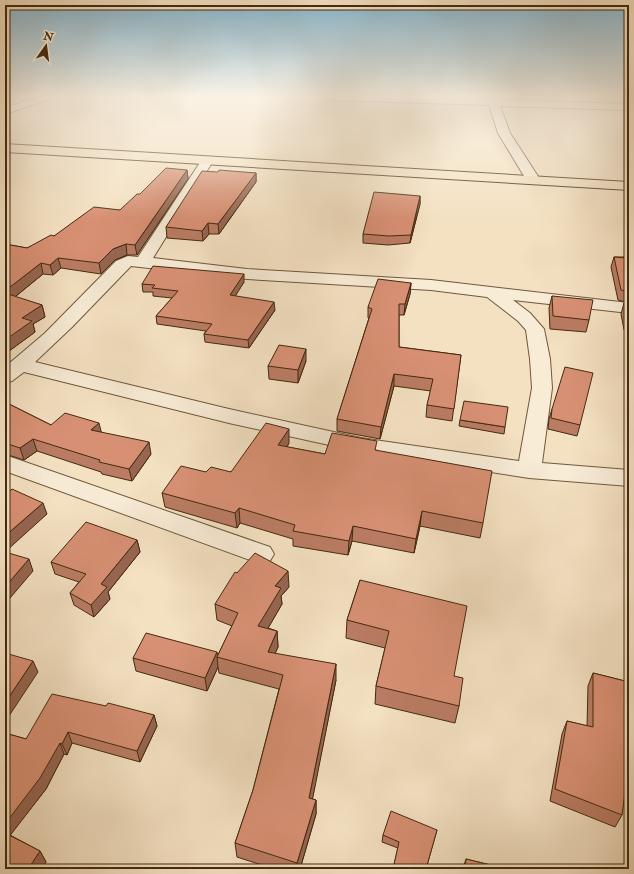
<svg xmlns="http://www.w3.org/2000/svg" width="634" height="874" font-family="'IM FELL Double Pica',serif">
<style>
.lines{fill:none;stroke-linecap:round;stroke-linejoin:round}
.minor-casing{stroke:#70583b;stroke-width:2}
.major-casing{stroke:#442a0e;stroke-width:2}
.minor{fill:#f8ecd7;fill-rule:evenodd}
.major{fill:#f4e1c2;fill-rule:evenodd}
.wall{fill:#ba7c64;stroke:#442a0e}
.shaded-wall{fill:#976551;stroke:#442a0e}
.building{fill:#d89074;stroke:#442a0e}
</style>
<rect width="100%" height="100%" fill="#f4e1c2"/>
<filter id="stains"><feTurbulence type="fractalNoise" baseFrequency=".005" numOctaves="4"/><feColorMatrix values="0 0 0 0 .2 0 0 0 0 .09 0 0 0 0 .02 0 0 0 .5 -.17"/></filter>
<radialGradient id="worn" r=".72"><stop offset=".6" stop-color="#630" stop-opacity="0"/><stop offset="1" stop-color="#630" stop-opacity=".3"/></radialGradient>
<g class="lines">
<defs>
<g id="minor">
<path d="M37,97H52L51,99L5,114V108Z"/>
<path d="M324,97H421L629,104V110L500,106L510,133L541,181L539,184H529L527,181L498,133L489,105L329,100Z"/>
<path d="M207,157L211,158L213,161L153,258L247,269L431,280L629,303V313L513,300L530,313L544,329L550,359L552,388L542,463L629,470V486L529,478L361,452L229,423L24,372L12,381L5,383V367L45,333L116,261L128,256L138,257L201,161L203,158ZM131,266L247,279L431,290L487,297L518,321L526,330L530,359L532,388L519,461L361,438L229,409L35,362L72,327Z"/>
<path d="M5,455L270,547L274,554L270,561L261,564L5,471Z"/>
</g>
<path id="major" d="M5,144L629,182V190L5,152Z"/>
</defs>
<!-- minor casing -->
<use href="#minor" class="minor-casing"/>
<!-- major casing -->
<use href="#major" class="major-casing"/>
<!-- minor -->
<use href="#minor" class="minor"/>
<!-- major -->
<use href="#major" class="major"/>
</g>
<!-- wall -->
<g class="wall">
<path d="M187,170L188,179L137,255H127L115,260L101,274L61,268L53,275L43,274L15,297L42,305L45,317L33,324L35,332L5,354V244L27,248L54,236L120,210L140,194Z"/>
<path d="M218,172L256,173V182L219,234H209L203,241L167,238L166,227Z"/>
<path d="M420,196V204L410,243L388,245L363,243V234Z"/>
<path d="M625,253L629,254V303L618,300L611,267L614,257H624Z"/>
<path d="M244,282L235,296L275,310L249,348L205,342L204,334L206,331L157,324L156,316L172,298L153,296V292H143L142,284Z"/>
<path d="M411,283L410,294L404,315H399V347L461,355L452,421L426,417L427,405L431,391L394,386L380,439L337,431V419L369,318H368V307Z"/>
<path d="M552,296L589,320L586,332L550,329L549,308Z"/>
<path d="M624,303L629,304V331L624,330L621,314Z"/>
<path d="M306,361L298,383L269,379L268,366Z"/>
<path d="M5,402L51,425L101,432L151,454L132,481L102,474L101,472L37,451L24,460L5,454Z"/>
<path d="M552,409L580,425L577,436L548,429L549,419Z"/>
<path d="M460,420L505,427L504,434L459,426Z"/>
<path d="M289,443L287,447L325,454L376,450L483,523L480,538L420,526L414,553L352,541L348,555L293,546V539L240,523L237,528L165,507L162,493L206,472H231Z"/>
<path d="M137,540L140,552L108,592L110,599L94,617L74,605L70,593L79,582L55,574L51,562Z"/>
<path d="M360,580L454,676L459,706L455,723L375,704L376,686L385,648L346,638L347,620Z"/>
<path d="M289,587L281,596L282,604L268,628L277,631L278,647L275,653L336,680L312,799L316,800V814L300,869H274L237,857L235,843L253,790L279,689L219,673L218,667L207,691L136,671L133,658L218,655L232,626L217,620L215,604Z"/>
<path d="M593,673L629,682V807L623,806L622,815L615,827L550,801L562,734L567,721L587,726L588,686Z"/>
<path d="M106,706L154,715L157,726L140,762L72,743L67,755L64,754L46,789L10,835L40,851L46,862L42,869H5V733L26,739Z"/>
<path d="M437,830L426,869H393L398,848L382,842L383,835Z"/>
<path d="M466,859L507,869H464V865Z"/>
</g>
<!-- shaded-wall -->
<g class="shaded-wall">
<path d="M5,156L7,164L5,165Z"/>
<path d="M187,170L188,179L137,255L135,245Z"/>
<path d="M256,173V182L219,234L218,224Z"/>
<path d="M420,196V204L410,243L411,235Z"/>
<path d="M208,223L209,234L203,241L202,231Z"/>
<path d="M126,244L127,255L115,260L101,274L99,263L113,249Z"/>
<path d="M58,258L61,268L53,275L50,265Z"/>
<path d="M41,263L43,274L6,304L5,300V291Z"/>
<path d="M244,274V282L231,303L230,295Z"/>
<path d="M411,283L410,294L404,315L405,304Z"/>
<path d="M274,302L275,310L249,348L248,340Z"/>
<path d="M42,305L45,317L33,324L35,332L5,354V340L22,318Z"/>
<path d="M306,349V361L298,383V370Z"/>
<path d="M394,374V386L380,439L381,427Z"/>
<path d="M99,423L102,435L91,430Z"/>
<path d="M289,429V443L278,460V445Z"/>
<path d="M33,439L37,451L24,460L20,448Z"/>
<path d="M149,442L151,454L132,481L129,469Z"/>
<path d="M43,503L47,514L5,552V536Z"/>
<path d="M239,508L240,523L237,528L235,513Z"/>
<path d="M422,511L420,526L414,553L416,539Z"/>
<path d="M353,526L352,541L348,555L349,541Z"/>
<path d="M137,540L140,552L108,592L110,599L94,617L91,605L101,584Z"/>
<path d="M29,559L33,571L5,604V587Z"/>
<path d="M288,571L289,587L281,596L282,604L260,642L258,626L275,586Z"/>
<path d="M277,631L278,647L269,668L268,652Z"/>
<path d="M217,652L218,657H217L218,667L207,691L205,678Z"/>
<path d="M33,661L38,672L5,722V703Z"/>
<path d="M336,664V680L310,812L309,798Z"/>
<path d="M154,715L157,726L140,762L137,751Z"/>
<path d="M68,732L72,743L67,755L62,744Z"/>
<path d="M60,743L64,754L46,789L5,842V824Z"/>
<path d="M316,800V814L300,869H298L297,863Z"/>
<path d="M40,851L46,862L42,869H28Z"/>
</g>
<!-- building -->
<g class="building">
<path d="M166,168L187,170L135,245L126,244L113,249L99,263L58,258L50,265L41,263L5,291V244L27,248L51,235L54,236L94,207L120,210L137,194H140Z"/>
<path d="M219,170L256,173L218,224L208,223L202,231L166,227L202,171L218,172Z"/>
<path d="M374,192L420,196L411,235L389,236L363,234Z"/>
<path d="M625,253L629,254V292L621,290L614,257L626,258Z"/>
<path d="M153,266L244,274L230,295L274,302L248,340L204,334L212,324L156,316L178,291L152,288L155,285L142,284Z"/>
<path d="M378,279L411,283L405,304H399V347L461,355L454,409L427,405L433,379L394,374L381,427L337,419L372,309L368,307Z"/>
<path d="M5,293L42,305L22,318L32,321L5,340Z"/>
<path d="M552,296L593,300L589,320L553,316Z"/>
<path d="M624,303L629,304V320H627Z"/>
<path d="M279,345L306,349L298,370L268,366Z"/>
<path d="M565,367L593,373L580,425L551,418L552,409Z"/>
<path d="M464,401L508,407L505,427L460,420Z"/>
<path d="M5,402L51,425L65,413L99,423L91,430L149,442L129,469L99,462L100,460L33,439L20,448L5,443Z"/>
<path d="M266,423L289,429L278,445L325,454L332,433L377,441L375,450L492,471L483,523L422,511L416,539L353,526L349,541L293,531L295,525L239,508L235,513L162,493L181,466L206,472L211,467L231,472Z"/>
<path d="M12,489L43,503L5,536V496Z"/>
<path d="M86,522L137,540L101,584L107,587L91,605L70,593L86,574L51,562Z"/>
<path d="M5,552L29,559L5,587Z"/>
<path d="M255,553L288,571L275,586L281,588L258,626L277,631L268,652L336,664L309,798L316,800L297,863L235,843L253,790L283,675L217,657L238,613L215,604L235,572L237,573Z"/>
<path d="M360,580L467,606L454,676L463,678L459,706L376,686L389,631L347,620Z"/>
<path d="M146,633L217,652L205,678L133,658Z"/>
<path d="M5,653L33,661L5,703Z"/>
<path d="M593,673L629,682V793L625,792L622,815L555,789L567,721L593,727Z"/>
<path d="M52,694L106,706L108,703L154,715L137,751L68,732L62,744L60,743L40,778L5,824V774L8,770L5,769V733L26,739Z"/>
<path d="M391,811L437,830L426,869H393L399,842L383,835Z"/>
<path d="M5,833L40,851L28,869H10L5,866Z"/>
<path d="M466,859L507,869H465Z"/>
</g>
<!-- sky -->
<linearGradient id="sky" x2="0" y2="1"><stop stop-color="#89b8d1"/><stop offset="0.44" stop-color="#faf2e4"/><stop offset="1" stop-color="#faf2e4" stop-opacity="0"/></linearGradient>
<rect width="634" height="219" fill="url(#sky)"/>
<!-- margin -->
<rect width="634" height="874" fill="none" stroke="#f4e1c2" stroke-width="20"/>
<rect x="6" y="6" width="622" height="862" fill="none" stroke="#442a0e" stroke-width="2"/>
<rect x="10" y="10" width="614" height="854" fill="none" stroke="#442a0e"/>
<!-- north arrow -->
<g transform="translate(46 46) rotate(14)" stroke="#f8ecd7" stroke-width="3" paint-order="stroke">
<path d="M0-3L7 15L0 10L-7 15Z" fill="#442a0e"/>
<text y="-6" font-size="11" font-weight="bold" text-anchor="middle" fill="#442a0e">N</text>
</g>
<rect width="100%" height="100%" filter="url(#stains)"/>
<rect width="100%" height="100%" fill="url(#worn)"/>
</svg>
